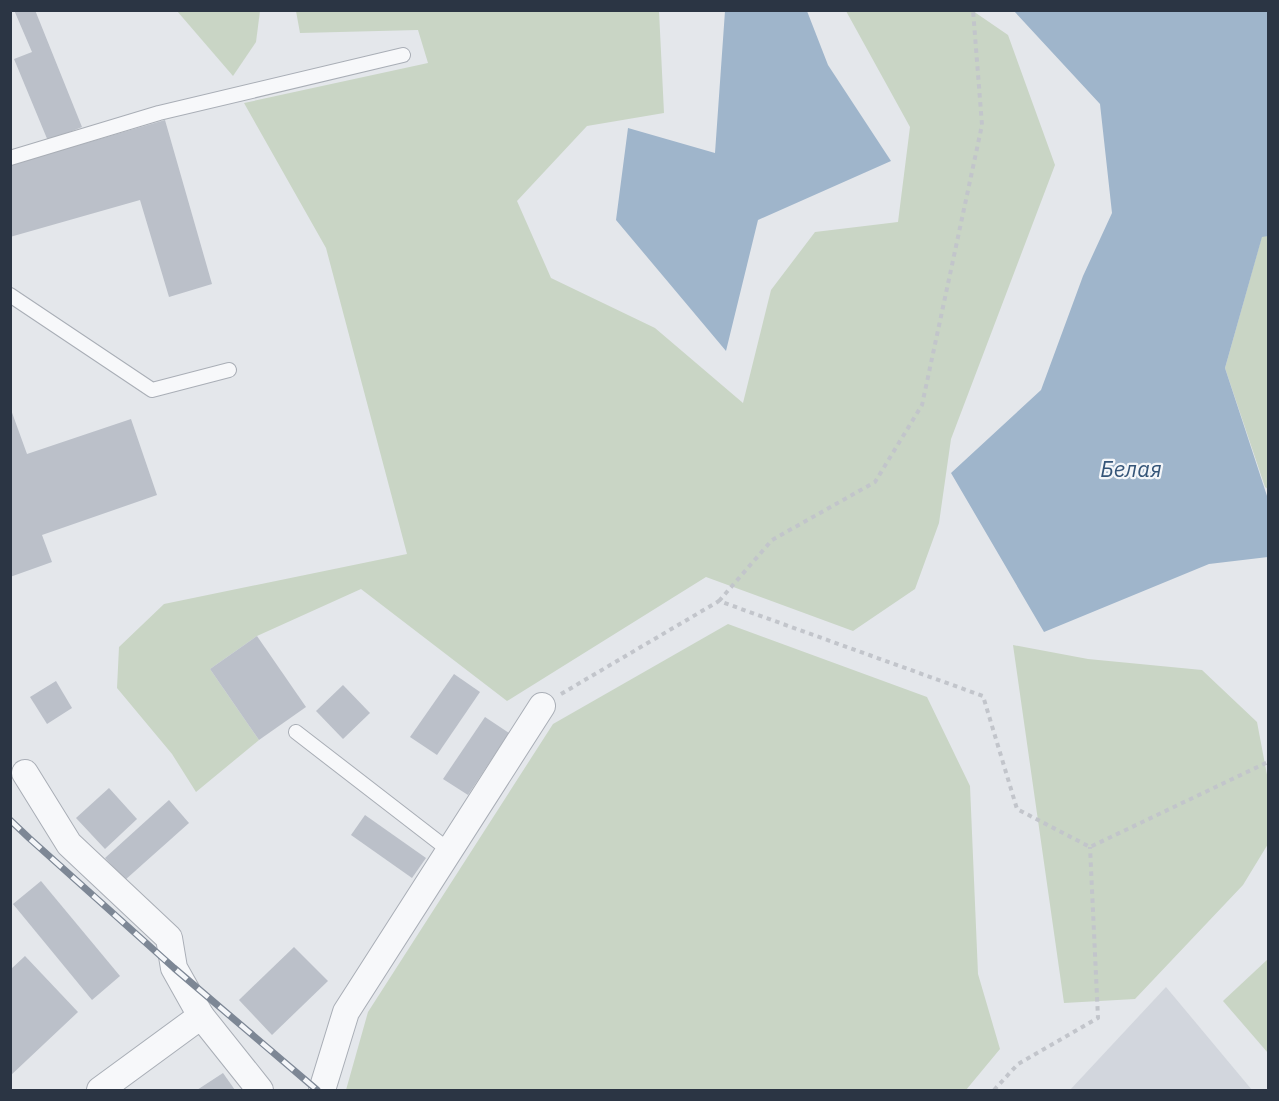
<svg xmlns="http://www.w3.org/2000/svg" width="1279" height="1101" font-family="'IBM Plex Sans',sans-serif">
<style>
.built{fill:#d2d6dd}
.green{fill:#c9d5c5}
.water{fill:#9fb5cb}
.building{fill:#bbc0c9}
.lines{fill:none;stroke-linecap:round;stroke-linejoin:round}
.service-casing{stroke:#a9aeb6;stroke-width:16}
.minor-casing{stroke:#a9aeb6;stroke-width:28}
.path{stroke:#c2c5cb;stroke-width:4;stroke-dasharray:4.5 4.5;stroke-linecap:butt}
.service{stroke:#f7f8fa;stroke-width:14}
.minor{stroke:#f7f8fa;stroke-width:26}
.rail-casing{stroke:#7d8795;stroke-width:7}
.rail{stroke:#f4f6f9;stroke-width:4.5;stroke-dasharray:14;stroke-linecap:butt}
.labels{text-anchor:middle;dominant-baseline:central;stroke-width:4.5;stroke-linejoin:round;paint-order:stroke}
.water-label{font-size:22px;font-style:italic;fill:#355578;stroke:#f4f6f9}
</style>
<rect width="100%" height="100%" fill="#e4e7eb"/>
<!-- built -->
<path class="built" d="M1166,987L1252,1090H1070Z"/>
<!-- green -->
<g class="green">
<path d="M177,11H260L256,42L233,76Z"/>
<path d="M296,11H659L664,113L587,126L517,201L551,278L655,328L743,403L771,290L815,232L898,222L910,127L846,11H973L1008,35L1055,165L951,439L939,523L915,589L853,631L706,577L507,701L361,589L257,636L210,669L259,740L196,792L172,754L117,688L119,647L164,604L407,554L326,248L244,103L428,63L418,30L300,33Z"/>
<path d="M1262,236H1268V489L1265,487L1225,368Z"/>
<path d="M728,624L927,697L970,786L978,974L1000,1049L966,1090H346L368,1012L553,724Z"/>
<path d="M1013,645L1088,659L1202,670L1257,722L1268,780V844L1243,885L1135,999L1064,1003Z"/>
<path d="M1268,959V1053L1223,1001Z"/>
</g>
<!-- water -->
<g class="water">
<path d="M725,11H807L828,65L891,161L758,220L726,351L616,220L628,128L715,153Z"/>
<path d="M1014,11H1268V236L1262,237L1225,368L1268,499V557L1209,564L1044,632L951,473L1041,390L1083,276L1112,213L1100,104Z"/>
</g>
<!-- building -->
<g class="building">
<path d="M14,10H35L82,127L48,141L14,59L32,52Z"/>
<path d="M165,120L212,284L169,297L140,200L10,237V165Z"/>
<path d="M10,407L27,454L131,419L157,495L42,535L52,562L10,577Z"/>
<path d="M257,636L306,707L259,740L210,669Z"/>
<path d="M454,674L480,692L437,755L410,737Z"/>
<path d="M56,681L72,708L47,724L30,697Z"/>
<path d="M343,685L370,713L343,739L316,711Z"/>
<path d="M485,717L509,733L468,795L443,779Z"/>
<path d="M109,788L137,819L105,849L76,818Z"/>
<path d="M169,800L189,823L125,880L105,858Z"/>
<path d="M365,815L426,858L412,878L351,835Z"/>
<path d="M41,881L120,976L92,1000L13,904Z"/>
<path d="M294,947L328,981L272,1035L239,1000Z"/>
<path d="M25,956L78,1012L10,1076V970Z"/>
<path d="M223,1073L235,1090H197Z"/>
</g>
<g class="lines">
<defs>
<g id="service">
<path d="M10,158L159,113L403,55"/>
<path d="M10,295L152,390L229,370"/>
<path d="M296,732L450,851"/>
</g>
<g id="minor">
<path d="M25,773L69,844L169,938L174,968L201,1016"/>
<path d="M100,1090L201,1016L260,1090"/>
<path d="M322,1090L346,1012L542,706"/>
</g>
</defs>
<!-- service casing -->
<use href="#service" class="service-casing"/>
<!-- minor casing -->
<use href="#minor" class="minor-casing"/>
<!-- path -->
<g class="path">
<path d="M719,601L772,540L875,482L922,405L982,125L973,10"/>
<path d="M561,694L719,601L983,696L1017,809L1090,847L1268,762"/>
<path d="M994,1090L1018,1064L1098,1018L1090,847"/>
</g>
<!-- service -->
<use href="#service" class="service"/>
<!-- minor -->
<use href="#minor" class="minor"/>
<defs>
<path id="rail" d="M10,820L29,838L174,968L317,1090"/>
</defs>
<!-- rail casing -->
<use href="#rail" class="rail-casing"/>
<!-- rail -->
<use href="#rail" class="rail"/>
</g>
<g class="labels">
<!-- water labels -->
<g class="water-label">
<text x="1131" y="468">Белая</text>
</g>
</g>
<!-- border -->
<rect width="1279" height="1101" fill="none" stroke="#2b3544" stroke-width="24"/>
</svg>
